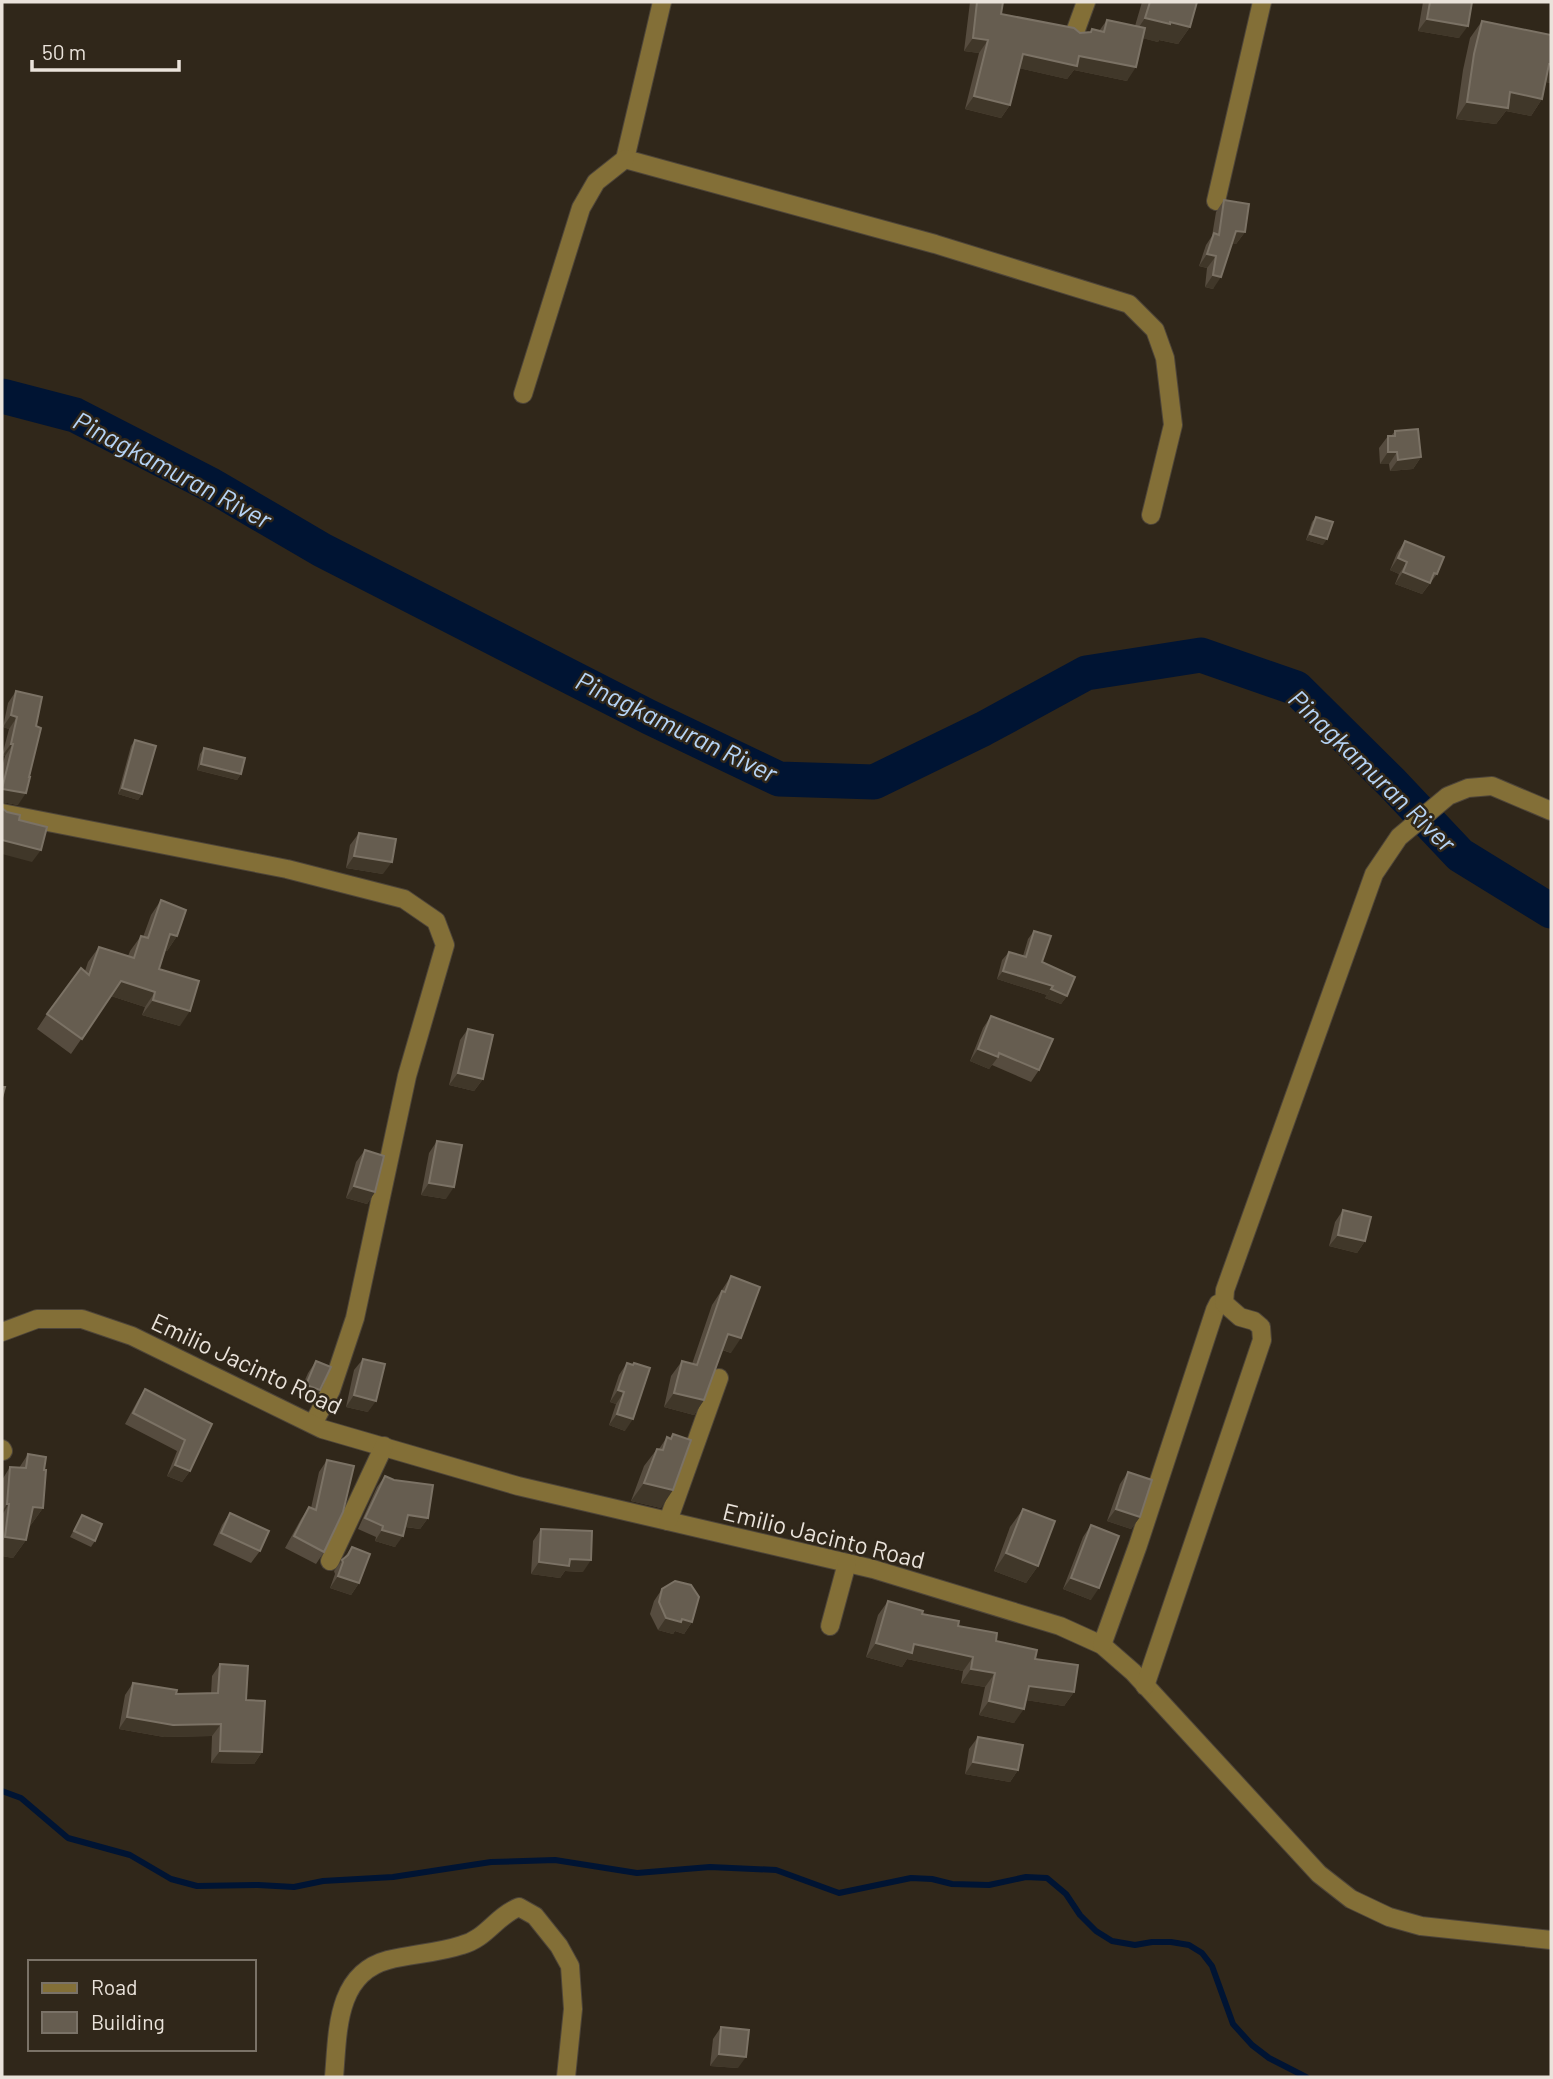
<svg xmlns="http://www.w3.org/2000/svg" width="1553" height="2079" font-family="Barlow,sans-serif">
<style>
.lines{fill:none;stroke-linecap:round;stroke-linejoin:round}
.stream{stroke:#001433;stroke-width:6}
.river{stroke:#001433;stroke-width:35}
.minor-casing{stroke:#4e4539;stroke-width:20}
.minor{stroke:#836f37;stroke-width:18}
.wall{fill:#564c3f}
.shaded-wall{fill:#403729}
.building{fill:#665d50;stroke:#7b7265;stroke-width:2}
.labels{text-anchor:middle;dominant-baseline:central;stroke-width:5;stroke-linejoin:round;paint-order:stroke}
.street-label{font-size:24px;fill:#eae3db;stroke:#30271a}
.water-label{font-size:26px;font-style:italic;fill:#b6d4f6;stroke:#30271a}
</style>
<rect width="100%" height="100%" fill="#30271a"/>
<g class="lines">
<!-- stream -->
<path class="stream" d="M2,1791L21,1798L68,1838L130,1855L171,1879L197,1886L258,1885L294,1887L323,1881L393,1877L491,1862L555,1860L637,1873L710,1867L776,1870L839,1893L911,1878L932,1879L952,1884L989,1885L1026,1877L1047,1878L1066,1894L1080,1915L1096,1931L1112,1941L1135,1945L1152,1942H1171L1189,1945L1202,1953L1212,1966L1233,2024L1252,2045L1269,2058L1306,2077"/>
<!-- river -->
<path class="river" d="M2,396L75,415L211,485L322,550L649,717L779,779L874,782L983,729L1086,673L1201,655L1296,688L1392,783L1460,855L1551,911"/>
<defs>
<g id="minor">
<path d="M662,2L625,159L935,244L1129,304L1155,330L1165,358L1173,425L1151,515"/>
<path d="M1074,35L1086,2"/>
<path d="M1216,201L1262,2"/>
<path d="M523,394L581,208L596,182L625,159"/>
<path d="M2,813L287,869L404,899L436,921L445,945L407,1076L355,1318L331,1390L313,1424"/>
<path d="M2,1332L37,1319H82L132,1336L322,1429L518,1486L873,1569L1060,1626L1102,1645L1133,1672L1319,1874L1351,1899L1389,1917L1421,1926L1551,1940"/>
<path d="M2,1449L3,1451"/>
<path d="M668,1521L719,1378"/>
<path d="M330,1561L384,1446"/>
<path d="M830,1626L847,1563"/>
<path d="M1102,1645L1138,1545L1215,1310L1218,1304L1224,1303"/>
<path d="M1145,1686L1262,1340L1261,1327L1254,1321L1240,1317L1224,1303L1225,1290L1374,874L1399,837L1448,796L1468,788L1492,786L1551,811"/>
<path d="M334,2077C338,2034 335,1974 388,1960C412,1954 438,1953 462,1945C487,1938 495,1917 519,1907L535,1916L559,1946L570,1966L573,2009L566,2077"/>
</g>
</defs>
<!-- minor casing -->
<use href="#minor" class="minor-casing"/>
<!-- minor -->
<use href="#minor" class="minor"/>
</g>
<!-- wall -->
<g class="wall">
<path d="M967,2H1003L1001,14L1080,33L1090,32L1092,29L1099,31L1107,20L1135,26L1142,2H1197L1190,27L1178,44L1159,40L1158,42L1143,38L1127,81L1074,70L1067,79L1019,68L1010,105L1001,118L965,109L979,53L964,51L970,2Z"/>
<path d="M1423,2H1472L1459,38L1418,31Z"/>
<path d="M1482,21L1551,35V81L1550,83L1546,82L1542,99L1531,116L1506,111L1496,124L1456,119L1463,70L1470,38Z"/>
<path d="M1224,200L1245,232L1236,244L1232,243L1213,289L1205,287L1207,268L1199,266L1206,245L1212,236L1216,212Z"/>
<path d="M1395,431L1421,457L1413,469L1390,471L1389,464H1380L1379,448L1388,436H1391Z"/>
<path d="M1316,517L1323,545L1306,540L1312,522Z"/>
<path d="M1405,541L1437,574L1422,594L1395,584L1399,574L1390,570L1397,553Z"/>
<path d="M16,691L18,805L2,802V767L5,756H2L9,729L3,727L8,703Z"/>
<path d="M135,740L142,794L138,800L118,794L131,746Z"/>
<path d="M204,748L241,774L237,780L197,770L200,754Z"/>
<path d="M359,833L383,874L346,868L350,845Z"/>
<path d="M161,900L177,936L167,951L165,950L159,969L180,1026L142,1015L145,1007L111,996L71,1054L37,1029L47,1014L85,971L88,962L99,947L128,956L130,951L141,936L143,937L151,915Z"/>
<path d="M1034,931L1042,962L1067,996L1061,1004L1045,998L1047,995L997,979L1002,960L1009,952L1023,956L1028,939Z"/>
<path d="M991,1016L1039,1070L1031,1082L992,1065L989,1069L970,1061L983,1028Z"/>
<path d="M468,1029L483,1079L474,1091L449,1085L460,1040Z"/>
<path d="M437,1141L446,1199L421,1195L429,1153Z"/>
<path d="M365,1150L375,1192L367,1204L346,1198L356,1162Z"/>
<path d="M1343,1210L1365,1241L1357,1253L1329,1246L1335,1222Z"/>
<path d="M731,1276V1353L722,1350L704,1400L694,1415L664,1407L671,1376L682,1361L692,1364L712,1305Z"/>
<path d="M363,1359L368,1412L346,1407L354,1370Z"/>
<path d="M316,1361L320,1390L312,1402L298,1396L308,1373Z"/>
<path d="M627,1363L625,1431L609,1425L616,1404L610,1402L619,1375Z"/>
<path d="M145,1389L212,1424L190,1471L182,1482L167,1476L177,1451L125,1424L138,1400Z"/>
<path d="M673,1434L661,1508L631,1501L644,1466L657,1449H659L667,1437L670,1439Z"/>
<path d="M28,1454L44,1470L43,1508L30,1526H29L26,1540L13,1558L2,1556V1480L10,1467L19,1468Z"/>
<path d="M327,1460L324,1552L316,1564L285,1548L301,1519L309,1507L311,1508L319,1472Z"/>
<path d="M1128,1472L1140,1517L1131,1529L1107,1521L1120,1484Z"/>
<path d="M385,1476L428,1518L420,1529L405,1527L395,1547L375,1541L376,1537L358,1529L377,1487Z"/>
<path d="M1023,1509L1038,1566L1026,1583L994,1571L1010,1527Z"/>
<path d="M230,1513L260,1551L251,1563L213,1545L222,1525Z"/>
<path d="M82,1515L95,1541L91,1547L70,1537Z"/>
<path d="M1091,1525V1600L1063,1589L1083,1537Z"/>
<path d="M541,1529L583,1572L565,1571L560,1578L531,1574L533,1541Z"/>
<path d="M352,1547L359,1583L351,1595L330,1588L335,1574L334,1571Z"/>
<path d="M662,1589L692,1622L684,1634L675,1631L673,1634L658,1630L650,1614L654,1601Z"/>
<path d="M888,1601L996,1641L1035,1659L1074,1692L1064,1706L1026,1700L1014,1723L979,1715L985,1687L961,1683L963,1671L907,1659L902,1667L866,1657L878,1615Z"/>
<path d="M220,1664L246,1700L262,1752L254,1764L211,1763L212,1736L164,1737L119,1729L125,1695L133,1683L176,1694H211L212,1676Z"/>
<path d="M978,1737L1018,1770L1010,1782L965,1774L969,1749Z"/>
<path d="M721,2027L738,2068L710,2066L713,2039Z"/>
</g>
<!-- shaded-wall -->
<g class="shaded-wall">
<path d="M1145,18L1170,22L1190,27L1178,44L1159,40L1158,42L1133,36Z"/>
<path d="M1427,19L1468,26L1459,38L1418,31Z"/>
<path d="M973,38L988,40L979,53L964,51Z"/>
<path d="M1023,54L1079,56L1136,67L1127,81L1074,70L1067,79L1014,67Z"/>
<path d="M1549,64H1551V81L1550,83L1538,80Z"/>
<path d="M1510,92L1542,99L1531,116L1506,111L1496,124L1456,119L1467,102Z"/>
<path d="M974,96L1010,105L1001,118L965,109Z"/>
<path d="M1236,231L1245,232L1236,244L1228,243Z"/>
<path d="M1207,254L1216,256L1207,268L1199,266Z"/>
<path d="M1213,275L1221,277L1213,289L1205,287Z"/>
<path d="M1388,452H1397L1389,464H1380Z"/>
<path d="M1421,457L1413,469L1390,471L1398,460Z"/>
<path d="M1310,534L1327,539L1323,545L1306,540Z"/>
<path d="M1398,558L1407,562L1399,574L1390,570Z"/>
<path d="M1403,572L1430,583L1422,594L1395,584Z"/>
<path d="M11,715L17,717L9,729L3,727Z"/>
<path d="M11,744H13L5,756H2Z"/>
<path d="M201,764L241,774L237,780L197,770Z"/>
<path d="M122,788L142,794L138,800L118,794Z"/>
<path d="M2,789L26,793L18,805L2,802Z"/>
<path d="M2,840L41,850L32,862L2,854Z"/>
<path d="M354,856L392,862L383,874L346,868Z"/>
<path d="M170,934L177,936L167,951L159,949Z"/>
<path d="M1003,971L1053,986L1047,995L997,979Z"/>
<path d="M121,981L155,992L145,1007L111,996Z"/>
<path d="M1051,989L1067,996L1061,1004L1045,998Z"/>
<path d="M153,1000L190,1011L180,1026L142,1015Z"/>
<path d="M978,1049L998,1057L989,1069L970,1061Z"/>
<path d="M458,1073L483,1079L474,1091L449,1085Z"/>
<path d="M429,1183L454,1187L446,1199L421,1195Z"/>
<path d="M354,1186L375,1192L367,1204L346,1198Z"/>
<path d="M1338,1235L1365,1241L1357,1253L1329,1246Z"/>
<path d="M728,1334L741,1338L731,1353L718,1348Z"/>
<path d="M306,1385L320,1390L312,1402L298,1396Z"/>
<path d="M618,1390L624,1392L616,1404L610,1402Z"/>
<path d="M674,1393L704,1400L694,1415L664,1407Z"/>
<path d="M354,1395L376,1401L368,1412L346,1407Z"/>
<path d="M617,1414L633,1419L625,1431L609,1425Z"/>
<path d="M175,1465L190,1471L182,1482L167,1476Z"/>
<path d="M644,1483L673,1490L661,1508L631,1501Z"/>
<path d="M7,1504H9L2,1515V1512Z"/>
<path d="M33,1507L43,1508L30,1526L20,1525Z"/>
<path d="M1116,1509L1140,1517L1131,1529L1107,1521Z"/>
<path d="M408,1515L428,1518L420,1529L401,1526Z"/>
<path d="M382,1530L403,1536L395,1547L375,1541Z"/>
<path d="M5,1537L26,1540L13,1558L2,1556V1542Z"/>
<path d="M1006,1553L1038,1566L1026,1583L994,1571Z"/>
<path d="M570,1559L591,1560L583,1572L565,1571L560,1578L531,1574L539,1562Z"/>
<path d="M338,1576L359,1583L351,1595L330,1588Z"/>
<path d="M1071,1578L1099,1588L1091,1600L1063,1589Z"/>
<path d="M666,1618L682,1619L692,1622L684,1634L675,1631L673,1634L658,1630Z"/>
<path d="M876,1643L914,1644L973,1657L963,1671L907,1659L902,1667L866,1657Z"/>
<path d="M971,1669L995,1673L985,1687L961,1683Z"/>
<path d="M1029,1686L1074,1692L1064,1706L1019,1699Z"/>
<path d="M989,1701L1024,1709L1014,1723L979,1715Z"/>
<path d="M127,1717L221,1724L212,1736L164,1737L119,1729Z"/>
<path d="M220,1751L262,1752L254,1764L211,1763Z"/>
<path d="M973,1762L1018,1770L1010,1782L965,1774Z"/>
<path d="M719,2054L746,2057L738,2068L710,2066Z"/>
</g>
<!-- building -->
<g class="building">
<path d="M977,2H1003L1001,14L1074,28L1080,33L1091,32L1092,29L1104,32L1107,20L1145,28L1136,67L1079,56L1077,66L1023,54L1010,105L974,96L988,40L973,38Z"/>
<path d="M1150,2H1197L1190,27L1170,22V24L1145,18Z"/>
<path d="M1430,2H1472L1468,26L1427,19Z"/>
<path d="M1482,21L1551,35V64H1549L1542,99L1510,92L1508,108L1467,102L1474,54Z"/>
<path d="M1224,200L1249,204L1245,232L1236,231L1221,277L1213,275L1216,256L1207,254L1214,233L1219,235Z"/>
<path d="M1418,429L1421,457L1398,460L1397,452H1388V436H1395V431Z"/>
<path d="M1316,517L1333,522L1327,539L1310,534Z"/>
<path d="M1405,541L1444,557L1437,574L1434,573L1430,583L1403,572L1407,562L1398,558Z"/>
<path d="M16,691L42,697L36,726L41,728L29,777H30L26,793L2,789L13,744H11L17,717L11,715Z"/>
<path d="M135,740L156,746L142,794L122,788Z"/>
<path d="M204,748L245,758L241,774L201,764Z"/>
<path d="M2,808L7,812L20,815L19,820L47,827L41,850L2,840Z"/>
<path d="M359,833L396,839L392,862L354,856Z"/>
<path d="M161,900L186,910L177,936L170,934L159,969L199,981L190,1011L153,1000L155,992L121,981L82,1039L47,1014L81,968L89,975L99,947L134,958L141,936L148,938Z"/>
<path d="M1034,931L1051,936L1042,962L1075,977L1067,996L1051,989L1053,986L1003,971L1009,952L1026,957Z"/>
<path d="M991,1016L1053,1039L1039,1070L999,1053L998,1057L978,1049Z"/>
<path d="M468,1029L493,1035L483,1079L458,1073Z"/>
<path d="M2,1087H5L2,1098Z"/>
<path d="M437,1141L462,1145L454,1187L429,1183Z"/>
<path d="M365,1150L384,1156L375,1192L354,1186Z"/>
<path d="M1343,1210L1371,1217L1365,1241L1338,1235Z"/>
<path d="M731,1276L760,1287L741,1338L728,1334L704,1400L674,1393L682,1361L697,1365L722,1291L725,1292Z"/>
<path d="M363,1359L385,1364L376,1401L354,1395Z"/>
<path d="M316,1361L331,1367L320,1390L306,1385Z"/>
<path d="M627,1363L633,1365L634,1363L650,1368L633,1419L617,1414L624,1392L618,1390Z"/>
<path d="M145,1389L212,1424L190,1471L175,1465L185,1440L133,1413Z"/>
<path d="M673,1434L691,1440L673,1490L644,1483L657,1449L663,1450L667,1437L671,1439Z"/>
<path d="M28,1454L46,1457L44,1470H46L43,1508L33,1507L26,1540L5,1537L9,1504H7L10,1467L26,1468Z"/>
<path d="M327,1460L354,1466L343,1512L324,1552L294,1536L309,1507L316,1510Z"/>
<path d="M1128,1472L1152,1480L1140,1517L1116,1509Z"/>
<path d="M385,1476L394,1480L433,1485L428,1518L408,1515L403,1536L382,1530L383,1526L365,1518Z"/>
<path d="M1023,1509L1055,1521L1038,1566L1006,1553Z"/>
<path d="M230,1513L269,1531L260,1551L221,1533Z"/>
<path d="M82,1515L102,1524L95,1541L74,1531Z"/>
<path d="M1091,1525L1119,1536L1099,1588L1071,1578Z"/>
<path d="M541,1529L592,1531L591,1560L570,1559L569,1566L539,1562Z"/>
<path d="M352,1547L370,1554L359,1583L338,1576L343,1562L342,1560L348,1555Z"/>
<path d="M675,1581L691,1585L699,1597L692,1622L682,1619L681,1622L666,1618L659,1602L662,1589Z"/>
<path d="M888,1601L923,1611L922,1614L959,1621L958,1626L997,1633L996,1641L1037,1650L1035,1659L1078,1665L1074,1692L1029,1686L1024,1709L989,1701L995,1673L971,1669L973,1657L914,1644L912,1653L876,1643Z"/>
<path d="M220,1664L248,1666L246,1700L265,1701L262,1752L220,1751L221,1724L173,1725L127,1717L133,1683L177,1690L176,1694L218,1693Z"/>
<path d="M978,1737L1023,1745L1018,1770L973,1762Z"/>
<path d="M721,2027L749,2030L746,2057L719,2054Z"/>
</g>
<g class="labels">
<!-- street labels -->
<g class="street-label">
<text transform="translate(247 1363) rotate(25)">Emilio Jacinto Road</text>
<text transform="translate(824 1535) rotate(14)">Emilio Jacinto Road</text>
</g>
<!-- water labels -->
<g class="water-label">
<text transform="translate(173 469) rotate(28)">Pinagkamuran River</text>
<text transform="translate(677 726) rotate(26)">Pinagkamuran River</text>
<text transform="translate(1373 770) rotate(44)">Pinagkamuran River</text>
</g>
</g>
<!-- border -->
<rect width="1553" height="2079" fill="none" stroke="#eae3db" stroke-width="7"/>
<!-- legend -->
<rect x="28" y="1960" width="228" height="91" fill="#30271a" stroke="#7a7267" stroke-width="2"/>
<rect x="42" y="1983" width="35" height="10" fill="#836f37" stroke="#7a7267" stroke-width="2"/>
<text x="91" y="1995" font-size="21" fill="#eae3db">Road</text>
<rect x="42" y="2012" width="35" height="21" fill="#665d50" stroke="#7a7267" stroke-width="2"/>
<text x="91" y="2030" font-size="21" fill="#eae3db">Building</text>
<!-- scale -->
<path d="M32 60v10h147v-10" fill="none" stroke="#eae3db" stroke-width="3.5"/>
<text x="42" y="60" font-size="21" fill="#eae3db" stroke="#30271a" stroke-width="5" paint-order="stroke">50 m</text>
</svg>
